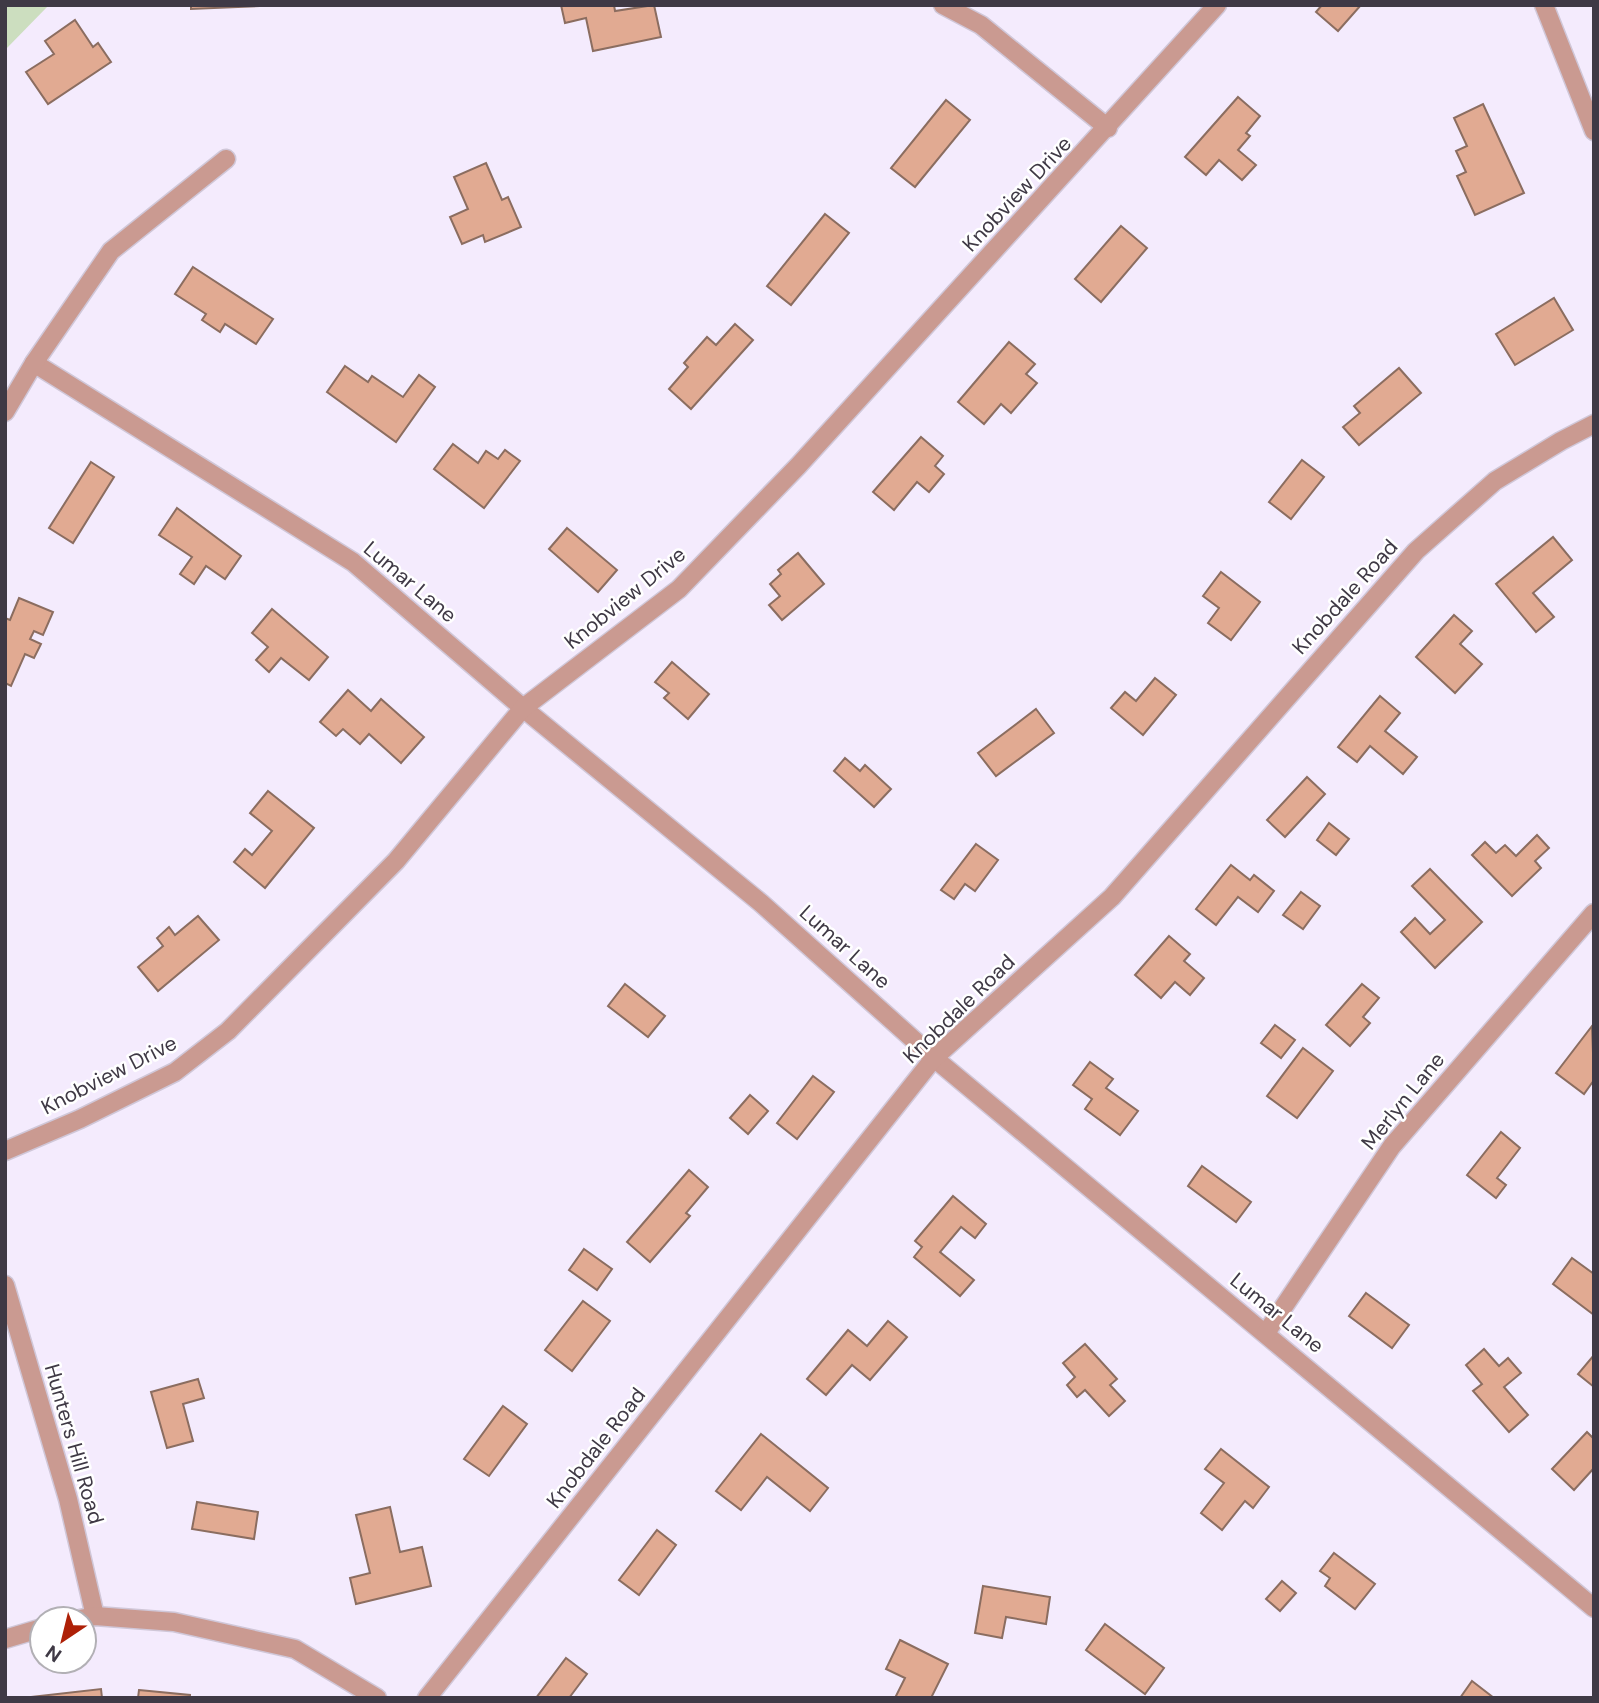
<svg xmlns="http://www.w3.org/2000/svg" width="1599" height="1703" font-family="'DM Sans',sans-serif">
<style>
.green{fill:#ccdebf}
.building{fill:#e1aa92;stroke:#8b6d60;stroke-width:2}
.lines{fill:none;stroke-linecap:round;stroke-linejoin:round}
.street-casing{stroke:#d0c7d8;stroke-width:21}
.street{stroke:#ca9a91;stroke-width:18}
.labels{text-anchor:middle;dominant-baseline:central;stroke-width:5;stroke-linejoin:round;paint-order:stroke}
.street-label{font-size:21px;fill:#3f3945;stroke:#fff}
</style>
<rect width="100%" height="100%" fill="#f4ebfd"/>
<!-- green -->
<path class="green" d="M5,5H49L5,50Z"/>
<!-- building -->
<g class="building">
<path d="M191,5H259V6L191,9Z"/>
<path d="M561,5H614L615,11L654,5L661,37L593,51L586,18L565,23Z"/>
<path d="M1322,5H1361L1338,31L1316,12Z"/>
<path d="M75,20L93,47L98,43L111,62L48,104L26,72L54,54L45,41Z"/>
<path d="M1238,97L1260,116L1246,133L1250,136L1238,150L1256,165L1242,180L1219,160L1206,175L1185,157Z"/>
<path d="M946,100L970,120L915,187L891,168Z"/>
<path d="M1483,104L1524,193L1475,215L1457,176L1466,172L1456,151L1467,146L1454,118Z"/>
<path d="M486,163L502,200L508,197L521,227L485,242L483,235L462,244L450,217L468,209L454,177Z"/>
<path d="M825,214L849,233L791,305L767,286Z"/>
<path d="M1121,226L1147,248L1101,302L1075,279Z"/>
<path d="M193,267L273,319L256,344L225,324L220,332L202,320L206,314L175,294Z"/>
<path d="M1554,298L1573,330L1515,365L1496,334Z"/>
<path d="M735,324L753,340L691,409L669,389L688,367L684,363L707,337L716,345Z"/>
<path d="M1009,342L1035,364L1026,374L1037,383L1011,413L1001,404L984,424L958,402Z"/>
<path d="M345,366L368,382L372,376L403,397L419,375L435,387L396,442L327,392Z"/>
<path d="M1399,368L1421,393L1359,445L1343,427L1360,413L1354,406Z"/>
<path d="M921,437L943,456L935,466L944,474L929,492L917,482L894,510L873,492Z"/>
<path d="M453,444L478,463L486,451L498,459L505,450L520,461L484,508L434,469Z"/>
<path d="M1302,460L1324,477L1291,519L1269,502Z"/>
<path d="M91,462L114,477L73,543L49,528Z"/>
<path d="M177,508L241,556L225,579L206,566L194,584L180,574L192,557L159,535Z"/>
<path d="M567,528L617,570L598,592L549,549Z"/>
<path d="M1553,537L1572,560L1533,593L1554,617L1536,632L1496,584Z"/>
<path d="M798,553L824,584L782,620L769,605L780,596L770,584L781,574L778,570Z"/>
<path d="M1221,572L1260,602L1231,640L1208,623L1219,608L1203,596Z"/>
<path d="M19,598L53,612L43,635L34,631L30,639L41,644L34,658L25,654L11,686L5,683V618L10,620Z"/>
<path d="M272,609L328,657L309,680L281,658L269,672L256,660L268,647L252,633Z"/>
<path d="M1454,615L1472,631L1460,644L1482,664L1455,693L1416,657Z"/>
<path d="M672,662L709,694L688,719L664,698L669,693L655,682Z"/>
<path d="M1155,678L1176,695L1143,735L1111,708L1125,692L1136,701Z"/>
<path d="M348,690L371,711L381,699L424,737L401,763L369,734L360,744L343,729L336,736L320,722Z"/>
<path d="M1380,696L1400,713L1385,731L1417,757L1403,774L1370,746L1357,762L1338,747Z"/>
<path d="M1036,709L1054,733L996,776L978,753Z"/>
<rect x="5" y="731" width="1" height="65"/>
<path d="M845,758L860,771L865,765L891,789L874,807L834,771Z"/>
<path d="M1307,777L1325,794L1285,837L1267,820Z"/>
<path d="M268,791L314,828L265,888L234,862L245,849L252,855L272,831L250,813Z"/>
<path d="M1329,823L1349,839L1336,855L1317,840Z"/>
<path d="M1537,835L1549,848L1535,861L1541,868L1512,896L1472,855L1485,842L1496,853L1505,845L1516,856Z"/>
<path d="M976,844L998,860L975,891L965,884L954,899L941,890Z"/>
<path d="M1231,865L1250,880L1254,875L1274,891L1258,912L1238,897L1216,925L1196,909Z"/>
<path d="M1430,869L1482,922L1435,968L1401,932L1415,918L1430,934L1445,920L1412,886Z"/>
<path d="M1301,892L1320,906L1303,929L1283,915Z"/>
<path d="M198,916L219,940L158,991L138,967L163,946L157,938L169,927L175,935Z"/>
<path d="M1169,936L1190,954L1184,961L1204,978L1190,995L1175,982L1161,998L1135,975Z"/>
<path d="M625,984L665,1016L648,1037L608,1006Z"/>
<path d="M1362,984L1379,998L1363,1017L1370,1023L1350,1046L1326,1025Z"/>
<path d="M1275,1025L1295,1040L1281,1058L1261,1043Z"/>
<path d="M1592,1026L1594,1080L1584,1094L1556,1073Z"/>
<path d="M1303,1048L1333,1071L1297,1118L1267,1096Z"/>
<path d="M1090,1062L1113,1079L1106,1088L1138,1111L1120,1135L1085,1109L1092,1099L1073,1085Z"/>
<path d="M813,1076L834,1092L797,1139L777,1123Z"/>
<path d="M750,1095L768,1111L748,1134L730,1118Z"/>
<path d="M1501,1132L1520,1148L1497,1178L1506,1185L1496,1198L1467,1175Z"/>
<path d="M1202,1166L1251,1202L1236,1222L1188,1186Z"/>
<path d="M689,1170L708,1187L686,1213L690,1216L650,1262L627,1242Z"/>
<path d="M953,1196L986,1224L975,1238L961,1227L940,1252L974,1280L960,1296L914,1257L922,1247L915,1241Z"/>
<path d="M584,1249L612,1269L597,1290L569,1270Z"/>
<path d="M1572,1258L1594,1274V1315L1553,1284Z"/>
<path d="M1366,1293L1409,1325L1392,1348L1349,1316Z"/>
<path d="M583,1301L610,1321L572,1371L545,1350Z"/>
<path d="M888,1321L907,1337L870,1380L852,1365L826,1395L807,1379L848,1330L867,1346Z"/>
<path d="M1085,1344L1117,1379L1110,1385L1125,1401L1109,1416L1085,1390L1077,1397L1067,1385L1075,1377L1063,1363Z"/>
<path d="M1484,1349L1499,1366L1508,1358L1521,1373L1504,1387L1528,1415L1509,1432L1473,1391L1482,1384L1466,1365Z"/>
<path d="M1594,1355V1387L1578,1374Z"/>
<path d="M198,1379L204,1398L183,1404L193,1441L167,1448L151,1392Z"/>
<path d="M503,1406L527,1424L489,1476L464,1459Z"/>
<path d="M1587,1432L1594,1439V1468L1574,1490L1552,1469Z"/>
<path d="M761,1434L828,1488L810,1511L767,1477L741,1510L716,1491Z"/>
<path d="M1221,1449L1269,1487L1253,1508L1245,1501L1222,1530L1201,1513L1224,1483L1205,1469Z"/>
<path d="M197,1502L258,1512L254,1539L192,1529Z"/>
<path d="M390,1507L400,1552L422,1547L431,1586L356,1604L350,1578L370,1573L356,1515Z"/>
<path d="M657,1530L676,1545L639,1595L619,1580Z"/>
<path d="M1334,1553L1375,1584L1355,1609L1325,1586L1330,1578L1320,1571Z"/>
<path d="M1282,1581L1296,1593L1280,1611L1266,1599Z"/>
<path d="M983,1586L1050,1597L1046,1624L1006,1617L1002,1638L975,1633Z"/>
<path d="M1105,1624L1164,1668L1145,1694L1086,1650Z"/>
<path d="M900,1640L948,1664L931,1698H895L905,1678L886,1669Z"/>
<path d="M566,1658L587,1674L569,1698H536Z"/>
<path d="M1472,1681L1494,1698H1460Z"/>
<path d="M101,1689L102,1698L31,1697Z"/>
<path d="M139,1690L190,1695V1698H138Z"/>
</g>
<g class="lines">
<defs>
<g id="street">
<path d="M943,5L981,25L1108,128"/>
<path d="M1544,5L1594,131"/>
<path d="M34,363L353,562L523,708L761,903L934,1058L1594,1608"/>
<path d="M5,412L34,363L111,251L226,159"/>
<path d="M5,1151L80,1119L175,1072L228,1031L396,861L523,708L679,589L798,466L1217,5"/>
<path d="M5,1285L68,1499L95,1616"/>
<path d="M1266,1333L1392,1146L1594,913"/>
<path d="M80,1619L95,1616L174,1622L295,1649L377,1698"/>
<path d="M5,1639L42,1628"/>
<path d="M427,1698L934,1058L1112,897L1416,551L1495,481L1561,441L1594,424"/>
</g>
</defs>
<!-- street casing -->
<use href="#street" class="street-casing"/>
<!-- street -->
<use href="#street" class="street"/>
</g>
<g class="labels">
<!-- street labels -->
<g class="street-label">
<text transform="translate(1017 194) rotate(-47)">Knobview Drive</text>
<text transform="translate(410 582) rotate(40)">Lumar Lane</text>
<text transform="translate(1345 597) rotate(-48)">Knobdale Road</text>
<text transform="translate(625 598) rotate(-39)">Knobview Drive</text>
<text transform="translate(845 947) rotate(42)">Lumar Lane</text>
<text transform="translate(959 1009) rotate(-44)">Knobdale Road</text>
<text transform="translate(109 1075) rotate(-27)">Knobview Drive</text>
<text transform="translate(1403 1101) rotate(-51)">Merlyn Lane</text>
<text transform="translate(1277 1313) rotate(39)">Lumar Lane</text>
<text transform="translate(74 1444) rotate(74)">Hunters Hill Road</text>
<text transform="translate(596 1448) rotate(-52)">Knobdale Road</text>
</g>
</g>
<!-- border -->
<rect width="1599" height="1703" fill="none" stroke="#3f3945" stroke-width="14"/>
<!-- north arrow -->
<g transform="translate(63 1640) rotate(215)"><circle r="33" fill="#ffffff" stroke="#b2b0b5" stroke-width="2"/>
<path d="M0-5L12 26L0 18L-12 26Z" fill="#ae2007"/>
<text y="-10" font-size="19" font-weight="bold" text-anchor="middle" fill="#3f3945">N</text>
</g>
</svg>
